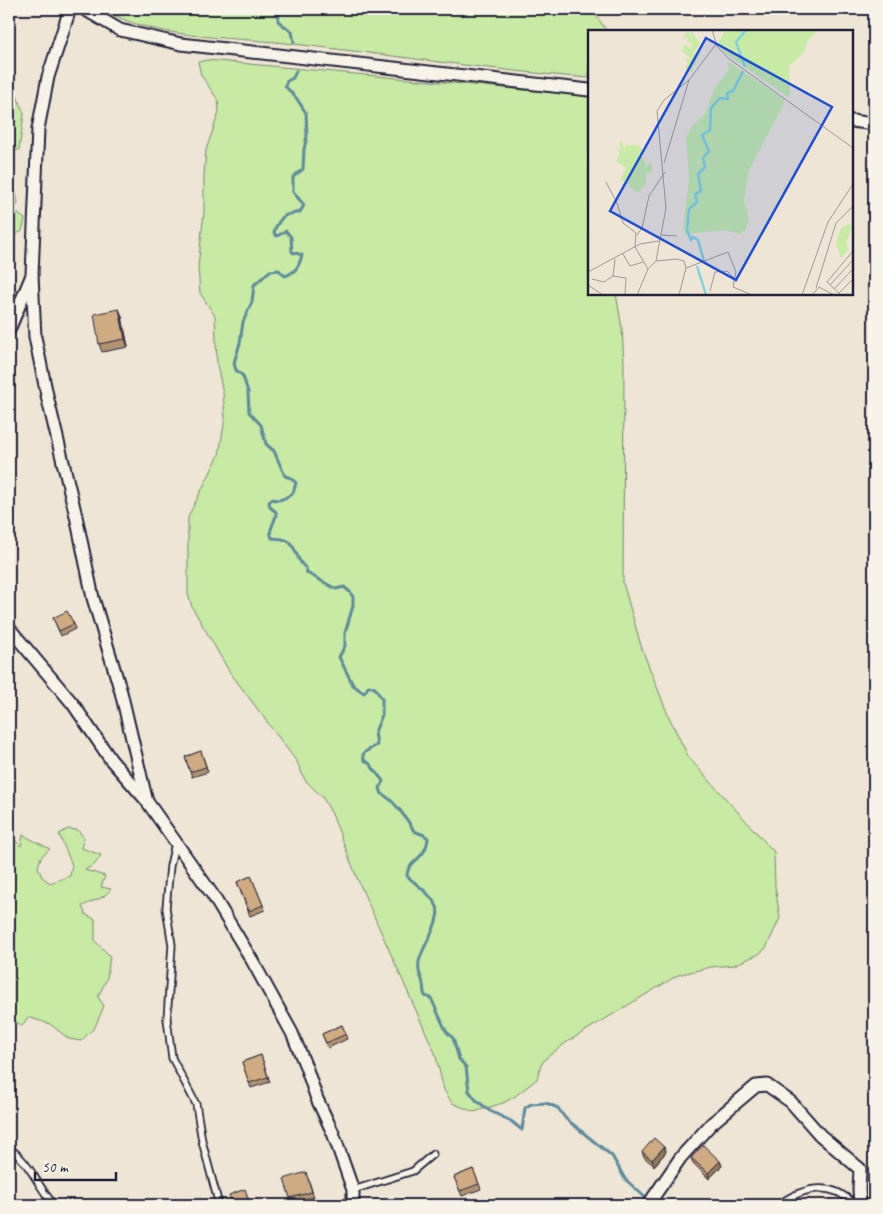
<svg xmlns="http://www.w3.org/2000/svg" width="883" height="1214" font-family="Caveat,sans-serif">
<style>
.green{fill:#c7eba4;stroke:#748670}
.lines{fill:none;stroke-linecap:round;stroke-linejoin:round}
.stream{stroke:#5c8b9e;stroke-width:3}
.lane-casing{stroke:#22223b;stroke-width:9}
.street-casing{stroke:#22223b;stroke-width:15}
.lane{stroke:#f7f3e8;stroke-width:5.5}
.street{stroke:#f7f3e8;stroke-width:11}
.wall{fill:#b29370;stroke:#22223b}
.shaded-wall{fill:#91785b;stroke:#22223b}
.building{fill:#cfab82;stroke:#22223b}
.inset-river{fill:none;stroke:#83d1e0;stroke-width:2.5}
.inset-road{fill:none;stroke:#9d9797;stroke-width:1}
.view{fill:#1d4ed8;fill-opacity:0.15;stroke:#1d4ed8;stroke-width:2.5}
.inset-edge{fill:none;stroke:#22223b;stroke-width:2.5}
</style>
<rect width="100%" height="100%" fill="#efe5d4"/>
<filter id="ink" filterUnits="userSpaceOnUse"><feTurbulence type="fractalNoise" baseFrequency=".02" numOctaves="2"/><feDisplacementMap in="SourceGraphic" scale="10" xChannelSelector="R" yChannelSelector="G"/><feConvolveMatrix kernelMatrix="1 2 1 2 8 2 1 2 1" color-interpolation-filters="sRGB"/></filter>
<g filter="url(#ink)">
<!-- green -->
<g class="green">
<path d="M104,9H591L607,31H589V78C487,70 386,54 285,43C233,37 147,39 104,9Z"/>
<path d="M207,60L589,96V294H616L622,328L624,364L623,583L642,649L668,715L689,758L774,852L775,886L780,918L766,948L759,954L734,965L711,967L678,975L567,1042L546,1058L541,1065L537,1079L514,1097L503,1103L474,1112L452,1103L444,1090L435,1053L357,878L332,814L323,798L305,780L297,762L229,671L192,607L188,594V517L219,455L225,418L223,393L217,365L215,316L200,293L198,267L204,212V175L206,150L219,112L218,100L201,75L198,62Z"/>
<path d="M9,91L16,93L24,114L19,150L9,151Z"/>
<path d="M9,159L18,203L14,211L25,219L22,231L12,237L9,233Z"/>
<path d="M9,817L14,839L21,846L23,835L50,849L41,857L38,867L42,877L50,883L70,876L72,865L59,834L68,829L78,830L84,838L81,848L101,855L95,864L85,870L105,876L101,887L111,889L103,897L82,906L86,915L95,919V941L110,956L107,978L98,997L104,1006L95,1027L81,1041L69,1039L50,1024L28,1017L22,1026L12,1019L9,1011Z"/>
</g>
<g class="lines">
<!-- stream -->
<g class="stream">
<path d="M274,9L279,15L278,21L292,32L294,42"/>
<path d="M296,71L293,78L287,81L285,86L297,99L306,113L307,136L304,149L303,169L293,177V192L304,205L300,212C291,215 285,212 279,222C276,226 275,227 274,233L277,236L286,231L291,237L292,252L302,255C299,266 296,272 285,276L279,270L270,271L254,285L252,302L243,322L240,343L234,363L236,370L243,376L248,392L249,412L261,425L266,444L274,451L285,476L291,478L296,483L293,493C286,497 281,502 272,499L269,502L270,507L276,512C277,522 267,528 272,538C277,539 283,538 288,541C298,548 296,562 306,568L307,573L336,589L344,587L350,592L353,597V606L345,633V646L339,657L353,685L364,693L369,686L375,688L382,699V715L375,732L377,745L365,752L363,755L364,760L369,763L383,781L380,788L382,794C393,799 408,820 414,831L424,835L428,838C426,861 407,860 407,876C417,885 432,895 437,907C442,921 421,948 419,962C417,976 422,975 423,984C424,989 423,991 425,996L431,998L446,1031L453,1038L459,1059L466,1067L469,1091L476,1100L490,1111L511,1121L522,1130L525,1108L531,1104L546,1103L558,1108L565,1118L612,1156L625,1179L648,1200"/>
</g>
<defs>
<g id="lane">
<path d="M175,843L170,866L166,908L172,945L167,1019L172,1058L196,1104L202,1141L219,1205"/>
<path d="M9,1148C30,1162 38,1187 54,1205"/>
<path d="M353,1190L413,1171L433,1154"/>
<path d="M778,1205C795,1193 817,1184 837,1192C844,1195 851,1201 857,1205"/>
</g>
<g id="street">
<path d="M84,9L120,30L181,44L589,90"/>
<path d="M852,121L874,124"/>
<path d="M32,275L35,337L48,400L76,516L93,598L121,692L146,798"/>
<path d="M9,330L32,275L38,129L48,77L70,9"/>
<path d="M9,628L73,704L111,760L146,800L212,894L253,962L292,1033L306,1067L317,1099L333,1133L353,1190V1205"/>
<path d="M648,1205L681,1157L711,1124L756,1086L767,1085L791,1102L820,1135L860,1169L859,1189L860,1205"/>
</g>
</defs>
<!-- lane casing -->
<use href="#lane" class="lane-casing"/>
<!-- street casing -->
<use href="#street" class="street-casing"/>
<!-- lane -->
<use href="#lane" class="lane"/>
<!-- street -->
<use href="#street" class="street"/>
</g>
<!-- wall -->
<g class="wall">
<path d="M119,309L122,317L128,347L102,352L99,344Z"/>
<path d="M53,618L74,624L75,629L61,636Z"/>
<path d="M201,751L208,772L192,777L185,757Z"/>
<path d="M251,876L265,910L250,916L237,882Z"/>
<path d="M342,1025L347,1039L328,1048L322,1034Z"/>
<path d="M261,1055L270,1082L251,1088L242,1062Z"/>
<path d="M664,1147L666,1152L654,1166L644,1157L642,1152Z"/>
<path d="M691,1158L720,1161L722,1166L709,1179L693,1163Z"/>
<path d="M473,1169L481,1189L462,1196L454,1177Z"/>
<path d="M308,1178L314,1197L292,1203L290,1198Z"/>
</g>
<!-- shaded-wall -->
<g class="shaded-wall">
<path d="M119,309L122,317L128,347L125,339Z"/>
<path d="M664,1147L666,1152L654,1166L652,1160Z"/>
<path d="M720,1161L722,1166L709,1179L708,1173Z"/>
</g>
<!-- building -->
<g class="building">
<path d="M119,309L125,339L99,344L94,314Z"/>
<path d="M67,611L74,624L59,631L53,618Z"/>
<path d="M201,751L206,767L190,772L185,757Z"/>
<path d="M251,876L263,905L249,911L237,882Z"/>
<path d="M342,1025L346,1034L326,1043L322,1034Z"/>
<path d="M261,1055L268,1077L249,1083L242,1062Z"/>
<path d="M654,1138L664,1147L652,1160L642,1152Z"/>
<path d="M703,1145L720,1161L708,1173L691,1158Z"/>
<path d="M473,1169L479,1184L460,1191L454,1177Z"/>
<path d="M306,1172L312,1192L290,1198L284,1179Z"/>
<path d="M245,1189L250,1204L248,1205H233L229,1195Z"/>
</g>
</g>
<!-- overview -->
<g transform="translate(588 30)">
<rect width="265" height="265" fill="#efe5d4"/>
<path d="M100,0L105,3L112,14L104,24L113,22L103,42L97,38L100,34L97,29H104L92,20L97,21L94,17L97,15L104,19L103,13L99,12L101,7L94,9L99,2L105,7ZM137,0H230L220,10L216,23L201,36L202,65L200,67L136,22L130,13ZM141,32L196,69L195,75L161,140L156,170L161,190L157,200L151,204L138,200L98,204L95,198L101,150L98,107L104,96L117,85L125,61L140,41ZM34,111L36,119L38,115H50L54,119V128L58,133L56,137L64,132V143H58V153L51,162L46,161L38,151H32L38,137L28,132L32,123L29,120L33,119L31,113ZM261,194L264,197L258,213L261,219L253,228L248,212L253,198Z" fill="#c7eba4"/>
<path class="inset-river" d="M157,37L148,12L158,0M116,231L110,210L105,207L103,210L99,200L101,179L109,172L107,164L113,161L110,144L117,137L115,128L121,121L114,105L122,100L123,78L132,68L140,69L139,63L145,61L155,41M109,236L118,265"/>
<path class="inset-road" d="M124,0L129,16L140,28L265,118M76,133L101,50M18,152L29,173L35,193L48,203L47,217L60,239M49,205L54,198L61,166L77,142M74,205L89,206M35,224L42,236L55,232M27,229L25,246L38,248L37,265M68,231L78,178L69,81L76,70L101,50L128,14M0,242L52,214L71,211M4,249L16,252L25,246M0,255L15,265M242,255L265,230M228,258L248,193L265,176M246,259L265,239M122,261L127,242L139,241L145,247M251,263L265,249M49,265L60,239L68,231L89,229L96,231L98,238M91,265L98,238L140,222L148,242L145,257L164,265M214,265L240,192L265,154M224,265L231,257L246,265M253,265L239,252L265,221"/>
<path class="view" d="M118,8L244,77L148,250L22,181Z"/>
<rect width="265" height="265" class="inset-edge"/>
</g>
<!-- margin -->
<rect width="883" height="1214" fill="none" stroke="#f7f3e8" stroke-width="30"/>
<rect x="15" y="15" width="853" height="1184" fill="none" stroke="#22223b" stroke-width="2" filter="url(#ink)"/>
<!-- scale -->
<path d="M35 1172v8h81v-8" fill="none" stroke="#22223b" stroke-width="2.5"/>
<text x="42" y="1172" font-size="15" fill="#22223b" stroke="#f7f3e8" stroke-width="4" paint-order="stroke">50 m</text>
</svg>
